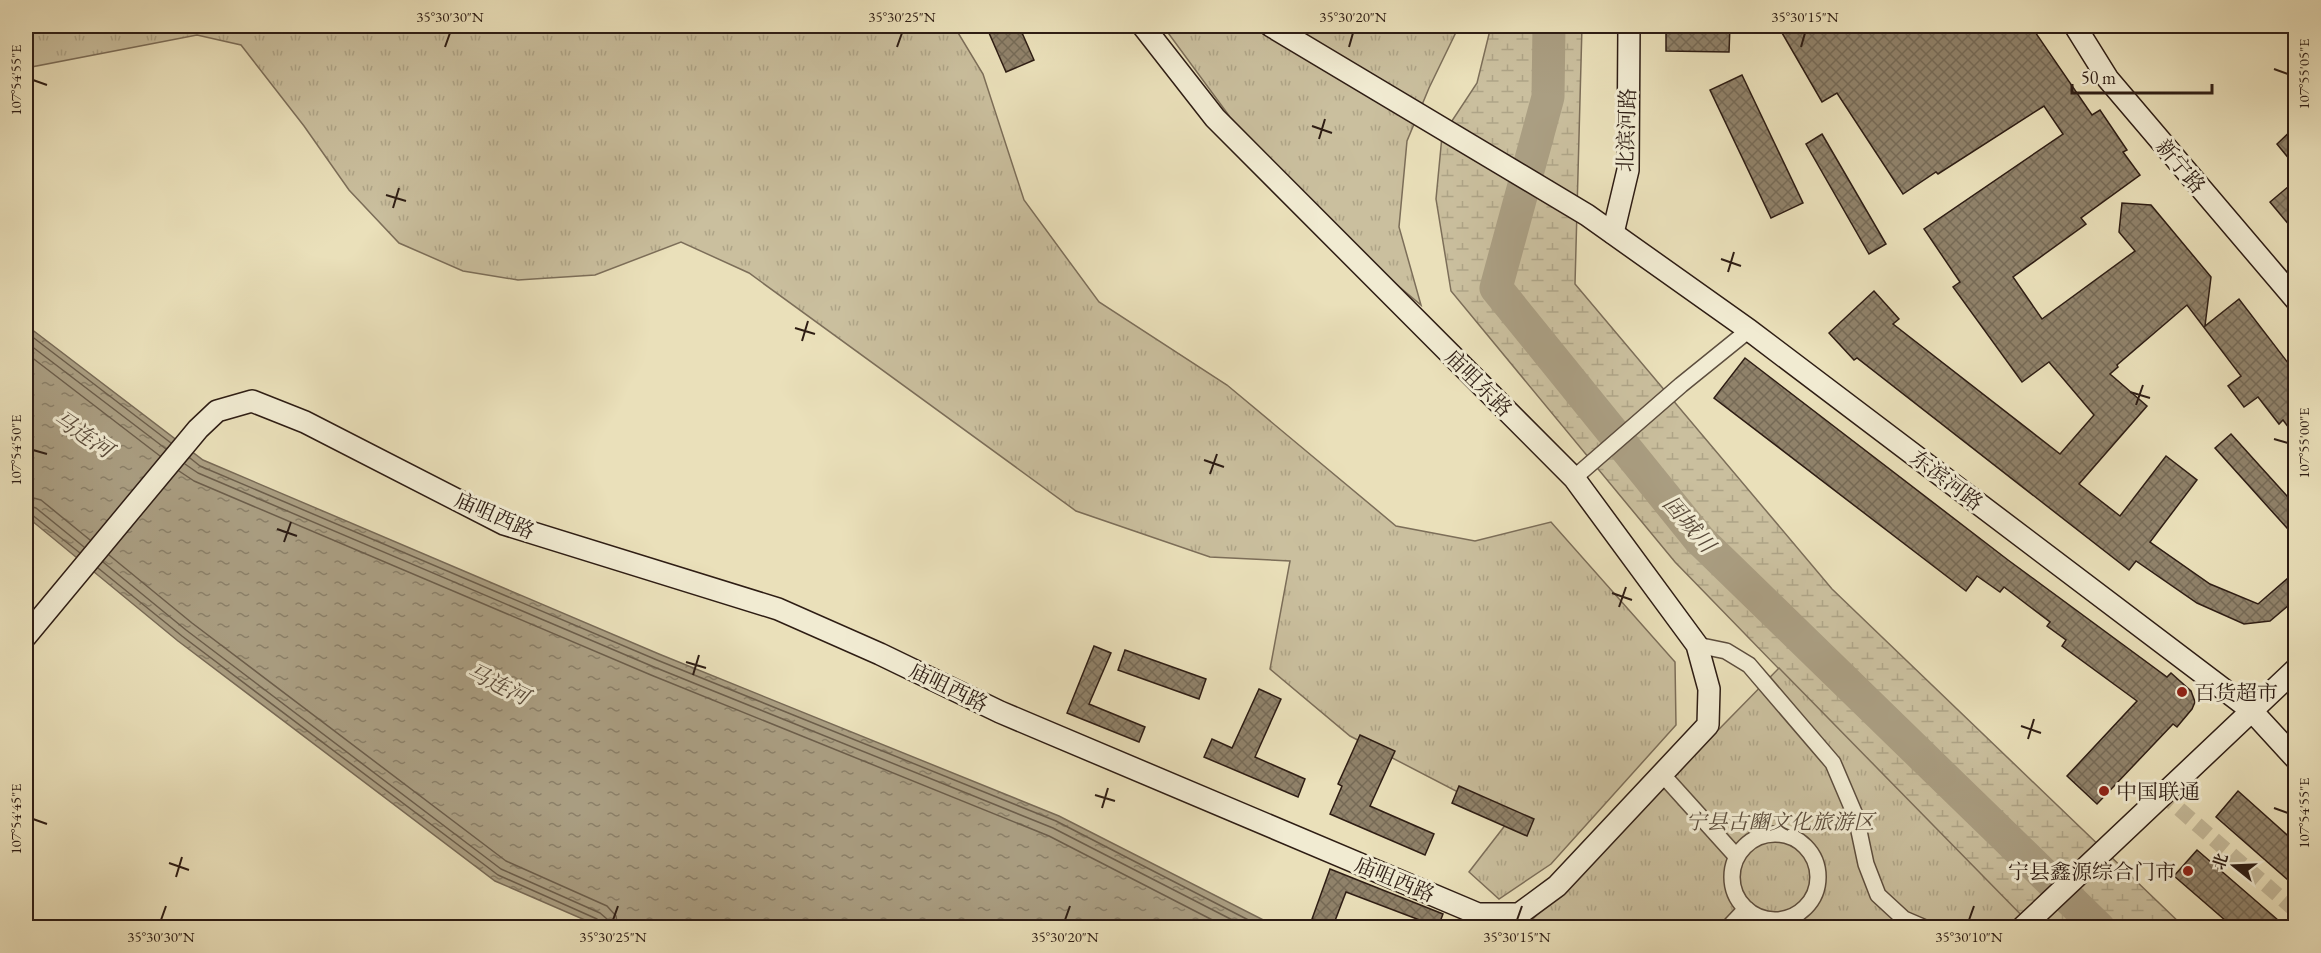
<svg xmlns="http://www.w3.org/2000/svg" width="2321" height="953" font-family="'EB Garamond','Noto Serif SC',serif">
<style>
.wetland{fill:url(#wetland-marsh);stroke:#7c6e59;stroke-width:1.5}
.park{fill:url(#park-tufts);stroke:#7c6e59;stroke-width:1.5}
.water{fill:url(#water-ripples);stroke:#786a56;stroke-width:1.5}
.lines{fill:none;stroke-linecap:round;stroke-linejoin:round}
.shore{stroke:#6c5e4b;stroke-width:1.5}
.river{stroke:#aa9e82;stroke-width:33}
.building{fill:url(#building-cross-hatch);stroke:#2e1d14;stroke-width:1.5}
.street-tunnel{stroke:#c4b999;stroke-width:15;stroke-dasharray:15 8;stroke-linecap:butt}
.street-casing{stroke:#5d4e3e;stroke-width:18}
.secondary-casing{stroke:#2e1d14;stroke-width:24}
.street{stroke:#f1ebd2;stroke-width:15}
.secondary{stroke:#f1ebd2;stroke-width:21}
.ticks{fill:none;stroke:#2e1d14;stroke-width:2}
.poi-dot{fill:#8f2418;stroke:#f1ebd2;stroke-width:2}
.labels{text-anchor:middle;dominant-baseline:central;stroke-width:6;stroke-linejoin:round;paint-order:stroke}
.street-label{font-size:21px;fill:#2e1d14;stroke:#f1ebd2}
.poi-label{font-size:21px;fill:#2e1d14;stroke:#f1ebd2;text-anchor:start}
.park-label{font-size:21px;font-style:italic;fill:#5d4e3d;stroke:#f1ebd2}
.water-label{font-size:22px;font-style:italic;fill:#594a3a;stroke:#f1ebd2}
.neatline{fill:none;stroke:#2e1d14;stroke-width:2}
.ticks-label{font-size:15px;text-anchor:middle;fill:#2e1d14}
</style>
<defs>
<pattern id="wetland-marsh" width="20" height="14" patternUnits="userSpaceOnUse" patternTransform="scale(1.5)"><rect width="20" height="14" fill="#cabf9e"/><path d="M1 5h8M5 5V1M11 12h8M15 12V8" fill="none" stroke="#aea487"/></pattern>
<pattern id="park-tufts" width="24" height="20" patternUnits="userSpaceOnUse" patternTransform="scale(1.5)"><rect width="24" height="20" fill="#cabf9e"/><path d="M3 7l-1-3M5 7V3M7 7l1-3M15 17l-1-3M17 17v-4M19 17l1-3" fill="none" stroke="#aea487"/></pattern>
<pattern id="water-ripples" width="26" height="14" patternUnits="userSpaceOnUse" patternTransform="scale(1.5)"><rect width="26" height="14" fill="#aa9e82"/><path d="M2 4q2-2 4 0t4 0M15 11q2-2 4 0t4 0" fill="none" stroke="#8b8069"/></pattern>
<pattern id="building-cross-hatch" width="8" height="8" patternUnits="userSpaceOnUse" patternTransform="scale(1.5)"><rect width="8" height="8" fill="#90826a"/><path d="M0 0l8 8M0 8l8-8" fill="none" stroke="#766a56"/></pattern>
</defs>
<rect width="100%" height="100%" fill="#eae0ba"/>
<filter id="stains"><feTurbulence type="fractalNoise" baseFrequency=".00333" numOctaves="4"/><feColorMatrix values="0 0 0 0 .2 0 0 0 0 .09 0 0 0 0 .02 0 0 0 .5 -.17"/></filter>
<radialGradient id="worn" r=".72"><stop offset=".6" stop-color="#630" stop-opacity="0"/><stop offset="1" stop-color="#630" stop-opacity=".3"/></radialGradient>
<!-- wetland -->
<path class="wetland" d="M1491,26H1582L1575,284L1832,589L2184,927H2030L1675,562L1451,291L1436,199L1442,136L1477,83Z"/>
<!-- park -->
<g class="park">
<path d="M26,26H954L983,74L1024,200L1099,302L1227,385L1396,526L1475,541L1551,522L1675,662L1676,725L1551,864L1499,899L1469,872L1510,819L1350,736L1270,669L1290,561L1210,557L1076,511L749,273L681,242L595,275L518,280L463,271L399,243L349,190L304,126L241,45L197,35L26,68Z"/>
<path d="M1163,26H1459L1429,88L1407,141L1399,227L1421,305L1384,274L1230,117Z"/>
<path d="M1779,668L2033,927L1524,928Z"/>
</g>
<!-- water -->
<path class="water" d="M26,325L203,460L659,654L1059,816L1277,927H601L495,881L178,641L26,516Z"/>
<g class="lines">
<!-- shore -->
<g class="shore">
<path d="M26,332L171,443"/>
<path d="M26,342L166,449"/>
<path d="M26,353L160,456"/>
<path d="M190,458L200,466L657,660L1056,821L1264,928"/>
<path d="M185,464L198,473L654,667L1053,828L1248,928"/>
<path d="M179,471L194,481L651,675L1049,836L1228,928"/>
<path d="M26,496L41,500L90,540"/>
<path d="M26,505L36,508L84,547"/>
<path d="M26,512L31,514L80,553"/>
<path d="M109,555L192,623L506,861L607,906L616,916L618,928"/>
<path d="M103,562L186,630L501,869L600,913L607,919L609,928"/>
<path d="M98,568L182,636L498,875L597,919L601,928"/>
</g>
<!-- river -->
<path class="river" d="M1549,26L1548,97L1496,288L1699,539L2099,928"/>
</g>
<!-- building -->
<g class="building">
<path d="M986,26H1019L1034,60L1006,72Z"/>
<path d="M1666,26H1730L1729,52L1666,51Z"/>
<path d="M1778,26H2031L2092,115L2100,110L2127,150L2123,152L2140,175L2081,218L2086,224L2013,277L2042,319L2135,251L2119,232L2122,203L2151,205L2211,277L2205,326L2239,299L2295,372V436L2283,420L2279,424L2258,397L2244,407L2228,386L2241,376L2187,305L2117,365L2118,367L2110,374L2147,406L2079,484L2120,516L2166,456L2197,480L2150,542L2210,584L2258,604L2295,572V600L2270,621L2244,624L2197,603L2136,561L2129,570L1857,358L1854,360L1829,333L1874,291L1899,319L1893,324L2060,454L2094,415L2049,362L2022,382L1953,287L1960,282L1924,229L2063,134L2044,106L1938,174L1936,172L1903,194L1837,93L1822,102Z"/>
<path d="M1742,75L1803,203L1771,218L1710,90Z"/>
<path d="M2295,127V166L2277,144Z"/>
<path d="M1822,134L1886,244L1869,254L1806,144Z"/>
<path d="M2295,181V232L2270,202Z"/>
<path d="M1745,358L2008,560L2167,677L2171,673L2191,691L2195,702L2192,709L2177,727L2173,724L2097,804L2067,776L2137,701L2062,646L2066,640L2047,626L2050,622L2004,587L2000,592L1977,576L1966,591L1714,398Z"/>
<path d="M2231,434L2295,505V537L2215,448Z"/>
<path d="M1094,646L1111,653L1089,704L1145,727L1139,742L1067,713Z"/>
<path d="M1125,650L1206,679L1199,699L1118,670Z"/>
<path d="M1259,689L1281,699L1255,757L1305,779L1298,797L1204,757L1212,739L1232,748Z"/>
<path d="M1360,735L1395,751L1370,806L1434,834L1425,855L1330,814L1342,786L1338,784Z"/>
<path d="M1459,786L1534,819L1527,836L1452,803Z"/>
<path d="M2238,791L2295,842V886L2216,817Z"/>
<path d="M2197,850L2286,927H2233L2174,876Z"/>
<path d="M1330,869L1443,914L1438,927L1346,892L1333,926L1312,919Z"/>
</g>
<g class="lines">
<!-- street-tunnel -->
<path class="street-tunnel" d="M2162,794L2296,911"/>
<defs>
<g id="street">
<path d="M1574,478L1681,385L1749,330"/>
<path d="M1697,645L1726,651L1749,665L1833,763L1856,817L1866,864L1878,895L1904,919L1925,928"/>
<path d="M1662,774L1736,856"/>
<circle cx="1775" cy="877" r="43"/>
<path d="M1728,928L1746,909"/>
</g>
<g id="secondary">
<path d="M1271,26L1587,215L1749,330L2251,710L2296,759"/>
<path d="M2075,26L2108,79L2296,300"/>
<path d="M1613,233L1628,170L1629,26"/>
<path d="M26,636L198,429L217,411L252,401L305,422L504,524L778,609L880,654L1000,712L1478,914H1519L1557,886L1708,725L1709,689L1697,645L1574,478L1215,118L1143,26"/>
<path d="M2022,928L2296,669"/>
</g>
</defs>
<!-- street casing -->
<use href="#street" class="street-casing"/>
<!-- secondary casing -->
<use href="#secondary" class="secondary-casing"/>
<!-- street -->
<use href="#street" class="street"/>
<!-- secondary -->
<use href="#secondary" class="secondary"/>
</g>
<!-- ticks -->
<path class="ticks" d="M445,47L450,33M897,47L902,33M1349,47L1353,33M1801,47L1805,33M2274,69L2288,74M33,80L47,85M1312,126L1332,133M1319,139L1325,119M386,195L406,201M393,208L399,188M1721,259L1741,266M1728,272L1734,252M795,328L815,334M802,341L808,321M2130,392L2150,398M2136,405L2143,385M2274,439L2288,443M33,450L47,454M1204,460L1224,467M1210,474L1217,454M277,529L297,536M284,542L291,522M1612,593L1632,600M1619,607L1626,587M686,662L706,668M693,675L699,655M2021,726L2041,733M2028,739L2034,719M1095,795L1115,801M1102,808L1108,788M2274,808L2288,813M33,819L47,824M169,863L189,870M176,877L182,857M161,920L166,906M613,920L618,906M1065,920L1070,906M1517,920L1522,906M1969,920L1974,906"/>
<!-- markers -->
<g class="poi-dot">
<circle cx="2182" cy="692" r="6"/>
<circle cx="2104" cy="791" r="6"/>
<circle cx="2188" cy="871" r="6"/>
</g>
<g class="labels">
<!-- street labels -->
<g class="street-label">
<text transform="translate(1626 130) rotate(-88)">北滨河路</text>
<text transform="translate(2181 166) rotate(50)">新宁路</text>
<text transform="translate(1479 383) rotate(45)">庙咀东路</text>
<text transform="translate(1947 480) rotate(37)">东滨河路</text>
<text transform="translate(495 515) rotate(24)">庙咀西路</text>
<text transform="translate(949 687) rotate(26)">庙咀西路</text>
<text transform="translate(1395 879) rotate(23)">庙咀西路</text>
</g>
<!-- poi labels -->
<g class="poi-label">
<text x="2194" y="692">百货超市</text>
<text x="2116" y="791">中国联通</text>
<text x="2176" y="871" text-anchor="end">宁县鑫源综合门市</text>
</g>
<!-- park labels -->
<g class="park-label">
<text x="1780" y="821">宁县古豳文化旅游区</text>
</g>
<!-- water labels -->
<g class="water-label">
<text transform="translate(83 434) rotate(34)">马连河</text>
<text transform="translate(1689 524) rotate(49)">固城川</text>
<text transform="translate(498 684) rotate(26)">马连河</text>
</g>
</g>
<!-- margin -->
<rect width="2321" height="953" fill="none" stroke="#eae0ba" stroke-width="66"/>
<!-- north arrow -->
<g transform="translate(2234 866) rotate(288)" stroke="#f1ebd2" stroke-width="4.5" paint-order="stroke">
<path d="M0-4.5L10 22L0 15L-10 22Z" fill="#2e1d14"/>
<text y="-9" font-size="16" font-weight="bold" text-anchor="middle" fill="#2e1d14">北</text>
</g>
<!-- scale -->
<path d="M2072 84v9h140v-9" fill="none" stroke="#2e1d14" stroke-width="3"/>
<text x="2081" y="84" font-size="18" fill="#2e1d14" stroke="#f1ebd2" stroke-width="4.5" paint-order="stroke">50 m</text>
<rect x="33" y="33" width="2255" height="887" class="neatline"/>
<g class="ticks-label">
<text x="450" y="22">35°30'30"N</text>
<text x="902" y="22">35°30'25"N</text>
<text x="1353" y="22">35°30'20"N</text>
<text x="1805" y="22">35°30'15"N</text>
<text transform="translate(2304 74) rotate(-90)" y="5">107°55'05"E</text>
<text transform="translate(16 80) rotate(-90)" y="5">107°54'55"E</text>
<text transform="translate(2304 443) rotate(-90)" y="5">107°55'00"E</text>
<text transform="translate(16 450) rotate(-90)" y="5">107°54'50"E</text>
<text transform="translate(2304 813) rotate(-90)" y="5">107°54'55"E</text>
<text transform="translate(16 819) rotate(-90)" y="5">107°54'45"E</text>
<text x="161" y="942">35°30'30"N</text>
<text x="613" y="942">35°30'25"N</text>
<text x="1065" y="942">35°30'20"N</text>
<text x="1517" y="942">35°30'15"N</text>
<text x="1969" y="942">35°30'10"N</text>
</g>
<rect width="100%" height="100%" filter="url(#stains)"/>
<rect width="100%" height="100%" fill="url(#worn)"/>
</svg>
